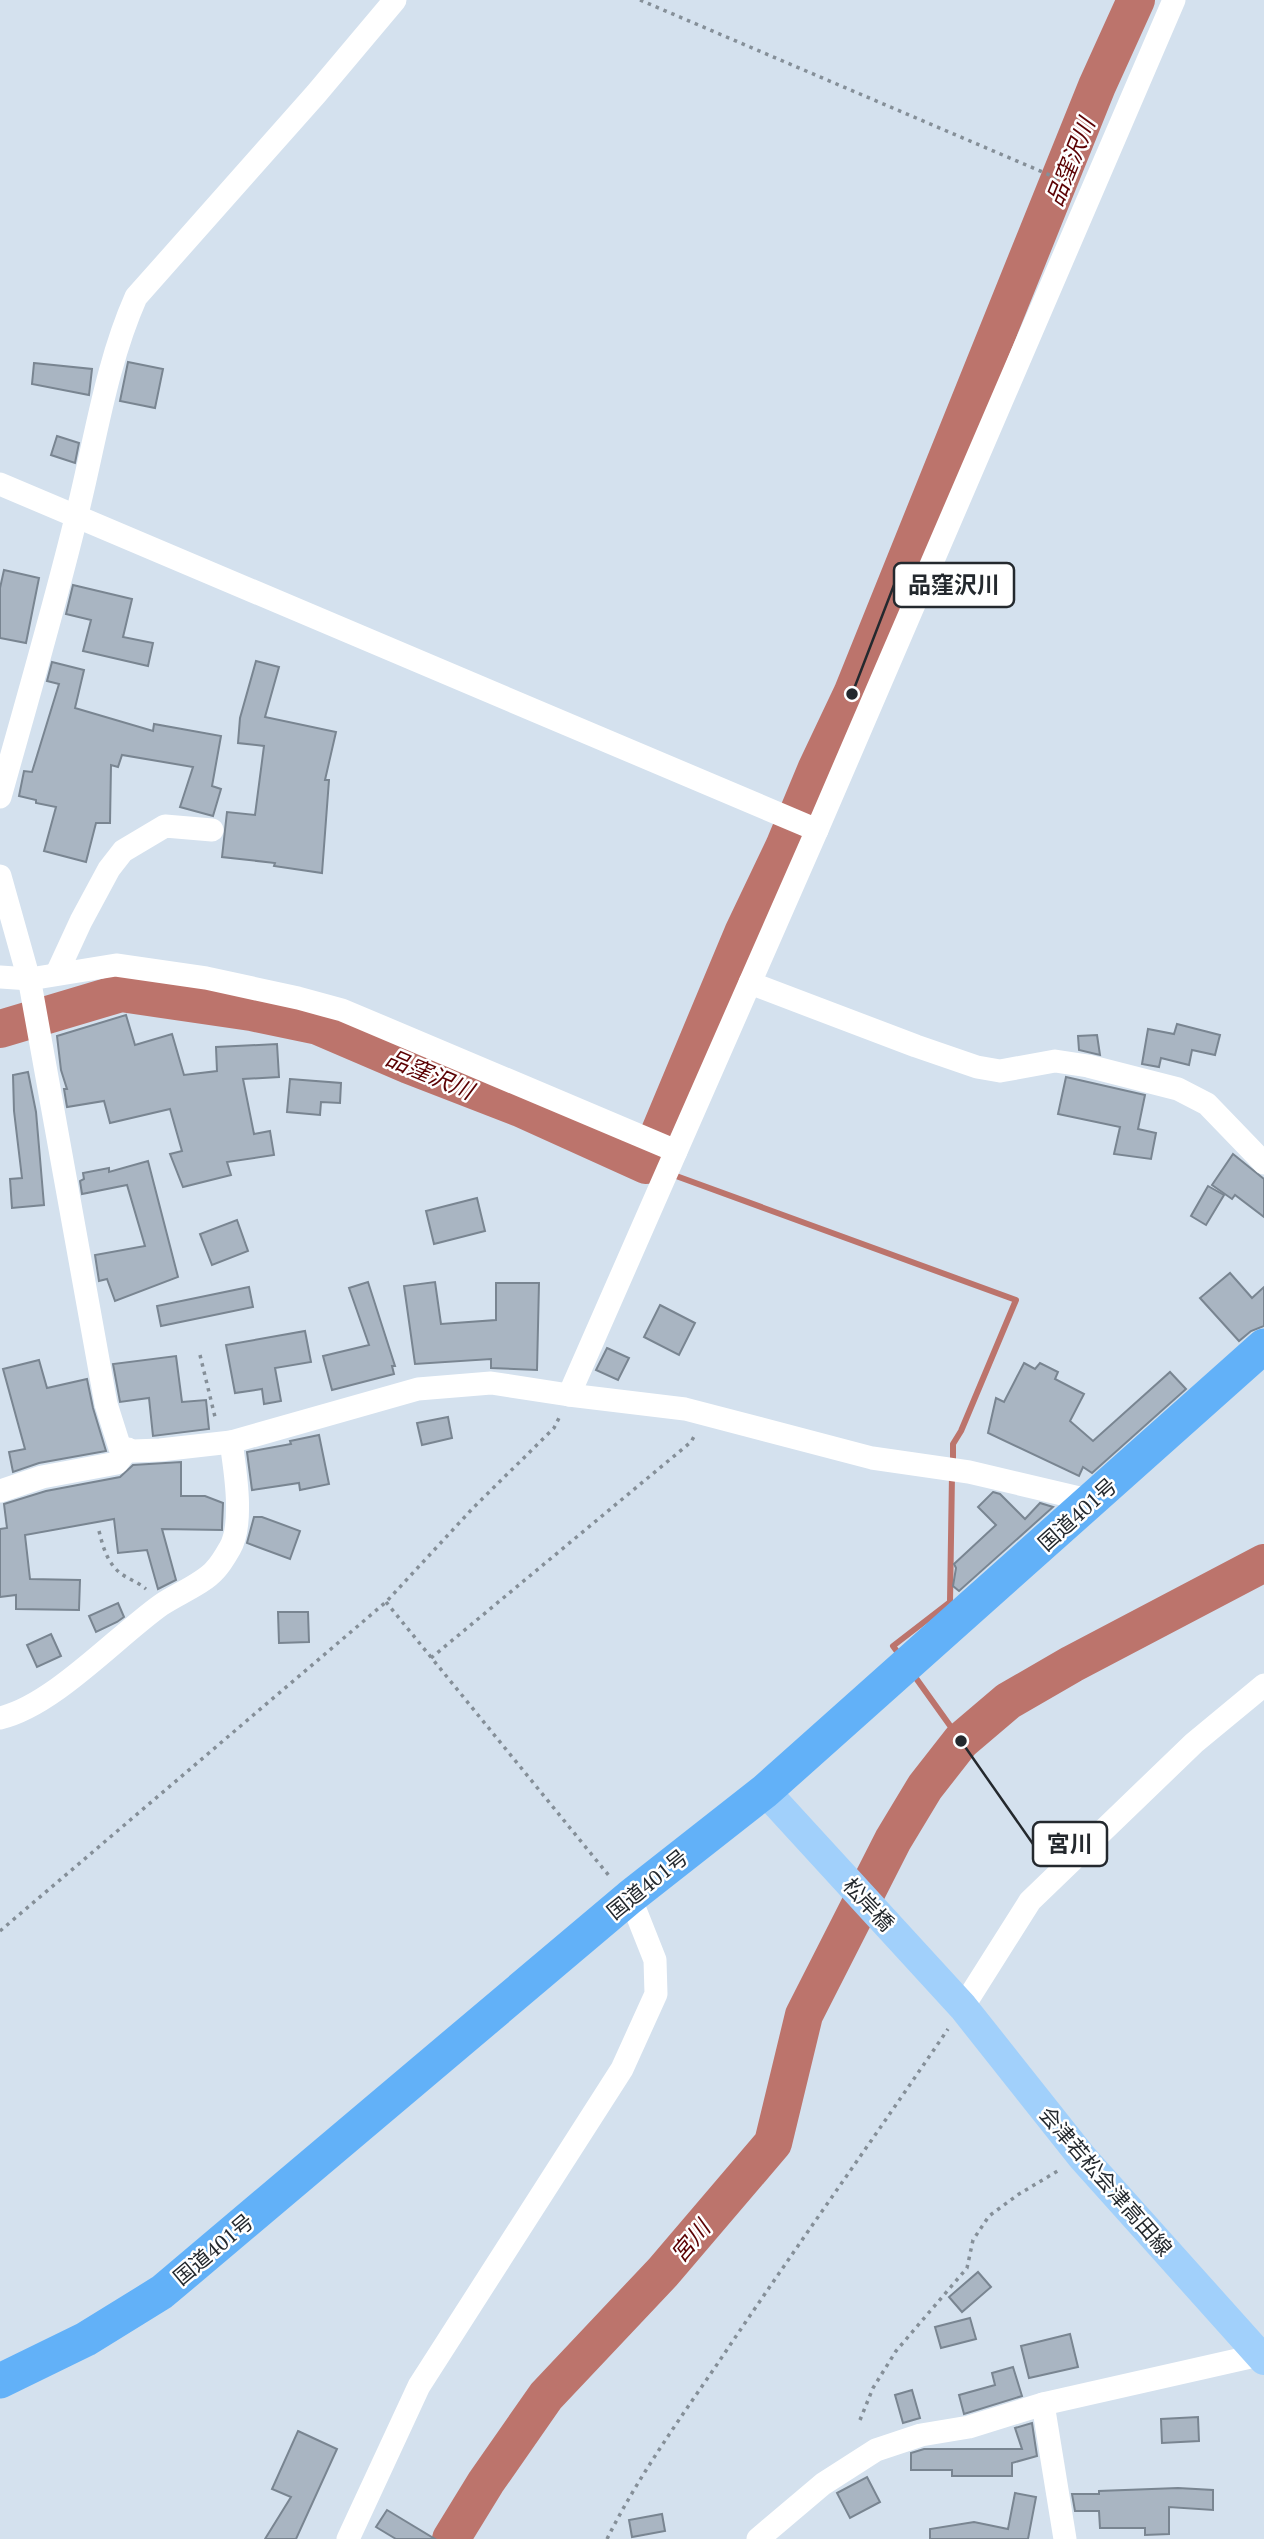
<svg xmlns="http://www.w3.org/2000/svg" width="1264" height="2539" font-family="'PT Serif','Noto Sans JP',serif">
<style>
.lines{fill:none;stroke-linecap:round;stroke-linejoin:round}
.stream{stroke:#bc746c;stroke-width:6}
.river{stroke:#bc746c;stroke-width:38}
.building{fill:#a9b5c2;stroke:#798591;stroke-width:2}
.path{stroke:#858f98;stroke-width:3.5;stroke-dasharray:3.5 5;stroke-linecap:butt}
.minor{stroke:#fff;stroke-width:23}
.major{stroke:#a1d0fb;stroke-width:30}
.highway{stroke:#62b1f8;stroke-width:35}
.labels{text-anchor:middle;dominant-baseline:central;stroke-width:5;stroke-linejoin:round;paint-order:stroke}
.street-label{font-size:21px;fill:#24292e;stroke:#fff}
.water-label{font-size:23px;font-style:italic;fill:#5b0002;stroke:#fff}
.leader{fill:none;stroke:#24292e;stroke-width:2.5}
.callout-dot{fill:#24292e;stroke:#fff;stroke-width:2.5}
.callout{fill:#fff;stroke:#24292e;stroke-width:2.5}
.callout-label{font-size:23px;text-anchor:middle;font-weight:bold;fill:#24292e}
</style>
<rect width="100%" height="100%" fill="#d4e1ee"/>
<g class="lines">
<!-- stream -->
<g class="stream">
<path d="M646,1165L1016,1300L961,1431L953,1444V1464"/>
<path d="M901,1657L893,1646L950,1602L952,1475"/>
<path d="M913,1674L961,1741"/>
</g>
<!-- river -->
<g class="river">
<path d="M0,1029L121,993L251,1012L318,1026L409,1065L520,1108L646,1165L743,933L784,847L816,770L852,694L1097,86L1136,0"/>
<path d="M451,2539L486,2482L546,2396L663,2272L773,2143L804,2015L893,1840L925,1787L961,1741L1008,1701L1072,1664L1264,1563"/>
</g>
</g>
<!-- building -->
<g class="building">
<path d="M128,362L163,369L155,408L120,401Z"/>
<path d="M34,363L92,369L89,395L32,384Z"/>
<path d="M57,436L79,443L75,463L51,455Z"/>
<path d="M4,570L39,578L26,643L0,638V588Z"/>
<path d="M73,585L132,599L123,637L153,643L148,666L83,651L91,620L66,614Z"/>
<path d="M256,661L279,667L265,717L336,732L325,780H329L322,873L274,866L275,863L222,857L227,812L255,815L264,746L238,743L240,718Z"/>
<path d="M52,662L84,670L75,708L153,731L154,724L221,736L212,786L221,789L213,816L180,807L193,767L122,755L118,767L111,765L110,823H96L86,862L44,851L56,807L36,803V800L19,796L24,771L32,772L59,684L47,681Z"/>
<path d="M126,1015L135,1045L172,1034L184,1075L217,1071L216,1047L277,1044L279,1077L243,1079L254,1134L270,1131L274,1155L227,1162L231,1175L183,1187L170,1154L182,1151L170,1109L110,1123L104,1101L67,1107L64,1089H67L61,1070L57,1036Z"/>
<path d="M1177,1024L1220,1035L1215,1055L1192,1050L1189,1065L1161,1058L1159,1067L1142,1064L1148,1029L1174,1034Z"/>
<path d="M1097,1035L1100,1055L1079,1050L1078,1036Z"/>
<path d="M28,1072L36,1112L44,1205L12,1208L10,1179L22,1178L14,1111L13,1075Z"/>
<path d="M1066,1077L1145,1095L1138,1129L1156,1133L1151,1159L1114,1154L1120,1127L1058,1114Z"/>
<path d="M290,1079L341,1083L340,1103L321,1102L320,1115L287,1112Z"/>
<path d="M1233,1154L1264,1179V1217L1235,1195L1232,1199L1212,1185Z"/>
<path d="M148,1161L178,1277L115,1301L107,1279L99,1281L95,1255L145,1246L127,1185L82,1194L80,1181L84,1179L83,1173L109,1168V1172Z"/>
<path d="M1208,1186L1224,1195L1206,1225L1191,1216Z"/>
<path d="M477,1198L485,1231L434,1244L426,1211Z"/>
<path d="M237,1220L248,1251L212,1265L200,1234Z"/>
<path d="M1230,1273L1252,1298L1264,1287V1326L1251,1331L1239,1341L1200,1298Z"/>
<path d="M368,1282L395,1366H392L394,1374L332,1390L323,1356L369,1345L349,1288Z"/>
<path d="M435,1282L441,1324L496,1320V1283H539L537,1370L491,1368V1359L415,1364L404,1286Z"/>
<path d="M249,1287L253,1307L161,1326L157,1306Z"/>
<path d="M660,1305L695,1323L679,1355L644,1337Z"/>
<path d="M305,1331L311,1362L275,1368L281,1401L264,1404L262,1389L235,1393L226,1345Z"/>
<path d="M607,1348L629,1358L618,1380L596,1370Z"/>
<path d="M176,1356L182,1402L206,1400L209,1429L153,1436L149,1398L120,1402L113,1364Z"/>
<path d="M39,1360L47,1388L87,1379L93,1408L106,1451L39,1463L13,1472L9,1452L25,1449L3,1369Z"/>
<path d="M1024,1363L1035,1369L1040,1363L1058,1372L1055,1379L1084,1394L1070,1421L1093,1441L1170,1372L1186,1389L1092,1473L1083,1467L1079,1476L988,1433L996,1398L1004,1402Z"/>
<path d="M448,1417L452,1438L422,1445L417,1423Z"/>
<path d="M319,1435L329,1484L300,1490L299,1483L252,1490L247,1452L291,1444L290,1441Z"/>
<path d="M181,1462V1496H205L223,1503L222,1527V1530L162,1529L176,1580L158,1589L147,1550L118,1553L114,1519L25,1535L30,1579L80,1580L79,1610L16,1609V1595L0,1597V1529L7,1528L4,1504L46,1491L120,1477L133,1465Z"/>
<path d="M993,1492L1000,1494L1025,1519L1040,1503L1053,1507L959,1591L953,1586L956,1568L954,1564L996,1525L978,1507Z"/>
<path d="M254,1517H262L300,1531L290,1559L247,1543Z"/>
<path d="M118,1603L124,1617L117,1622L96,1632L89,1616Z"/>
<path d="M278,1612H308L309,1642L279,1643Z"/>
<path d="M51,1634L61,1656L37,1667L27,1645Z"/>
<path d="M978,2272L991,2287L962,2312L949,2297Z"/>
<path d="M970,2318L976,2339L941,2348L935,2327Z"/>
<path d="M1070,2334L1078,2367L1029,2378L1021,2346Z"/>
<path d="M1013,2367L1022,2396L964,2414L959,2395L995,2385L992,2373Z"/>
<path d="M912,2390L920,2418L903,2423L895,2395Z"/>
<path d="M1198,2417L1199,2441L1162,2443L1161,2419Z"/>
<path d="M1032,2423L1037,2456L1012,2463V2476H952V2470H911V2453L924,2449H1022L1015,2428Z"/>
<path d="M298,2431L337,2449L296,2539H265L291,2497L272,2489Z"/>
<path d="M867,2477L880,2502L850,2518L837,2493Z"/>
<path d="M1178,2488L1213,2490V2510L1169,2507V2534L1145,2535V2528H1100L1099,2511H1075L1072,2494H1099V2491Z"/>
<path d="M1015,2493L1036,2497L1028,2539H930V2529L974,2522L1008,2529Z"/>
<path d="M387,2510L435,2539H396L376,2527Z"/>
<path d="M662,2514L665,2531L632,2537L629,2520Z"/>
</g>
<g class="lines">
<!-- path -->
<g class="path">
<path d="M640,0L1073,185"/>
<path d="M200,1355L216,1421"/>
<path d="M99,1531C103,1547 107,1562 120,1573C128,1579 138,1582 146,1589"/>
<path d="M386,1602L610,1877"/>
<path d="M431,1658L691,1442L696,1433"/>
<path d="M0,1931L386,1602L473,1508L554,1428L561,1414"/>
<path d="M860,2420L873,2388L896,2351L967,2268L973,2240L989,2216L1019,2194L1061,2169"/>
<path d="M607,2539C638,2477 679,2420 718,2363C793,2251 872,2141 948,2029"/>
</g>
<!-- minor -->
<g class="minor">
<path d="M0,484L817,830"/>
<path d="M0,797C26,704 53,612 76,518C95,444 105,367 136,297L316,94L395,0"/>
<path d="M0,876L30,983L106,1404L120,1448L133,1451L160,1450L231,1442L418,1389L491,1383L569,1395L685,1409L872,1458L969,1472L1092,1501"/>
<path d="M57,973L81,921L109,869L123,851L165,826L212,830"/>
<path d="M0,977L30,979L116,965L206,978L298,998L342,1010L676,1151"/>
<path d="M750,983L916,1046L977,1067L1000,1071L1055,1061L1088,1066L1178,1089L1207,1104L1264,1163"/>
<path d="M569,1395L817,830L1174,0"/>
<path d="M0,1491L42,1477L117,1463L128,1449"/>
<path d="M0,1718C53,1706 116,1637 161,1605C177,1594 203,1584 215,1570C221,1564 226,1555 230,1548C244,1524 235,1469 231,1442"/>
<path d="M963,2007L1030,1901L1194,1743L1264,1685"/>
<path d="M1043,2404L1065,2539"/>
<path d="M348,2539L419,2386L622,2069L656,1994L655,1960L630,1897"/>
<path d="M758,2539L823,2484L876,2450L921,2435L969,2427L1043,2404L1264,2354"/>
</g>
<!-- major -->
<path class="major" d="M765,1791L963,2007L1082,2157L1264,2360"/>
<!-- highway -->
<path class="highway" d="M0,2381L86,2339L162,2292L630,1897L765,1791L1264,1346"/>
</g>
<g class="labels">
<!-- street labels -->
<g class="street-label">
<text transform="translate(1077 1514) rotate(-42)">国道401号</text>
<text transform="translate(647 1884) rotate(-39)">国道401号</text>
<text transform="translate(869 1904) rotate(47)">松岸橋</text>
<text transform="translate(1106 2181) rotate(49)">会津若松会津高田線</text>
<text transform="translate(213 2249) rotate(-40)">国道401号</text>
</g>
<!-- water labels -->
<g class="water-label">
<text transform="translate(1070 162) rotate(-68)">品窪沢川</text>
<text transform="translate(430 1074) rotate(23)">品窪沢川</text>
<text transform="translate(690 2241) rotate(-50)">宮川</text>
</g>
</g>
<!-- callouts -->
<path class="leader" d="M852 694L894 585M961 1741L1033 1844"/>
<g class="callout-dot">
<circle cx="852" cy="694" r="7"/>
<circle cx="961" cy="1741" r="7"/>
</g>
<g class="callout">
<rect x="894" y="563" width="120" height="44" rx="7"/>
<rect x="1033" y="1822" width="74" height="44" rx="7"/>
</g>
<g class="callout-label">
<text x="954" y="593">品窪沢川</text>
<text x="1070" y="1852">宮川</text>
</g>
</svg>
